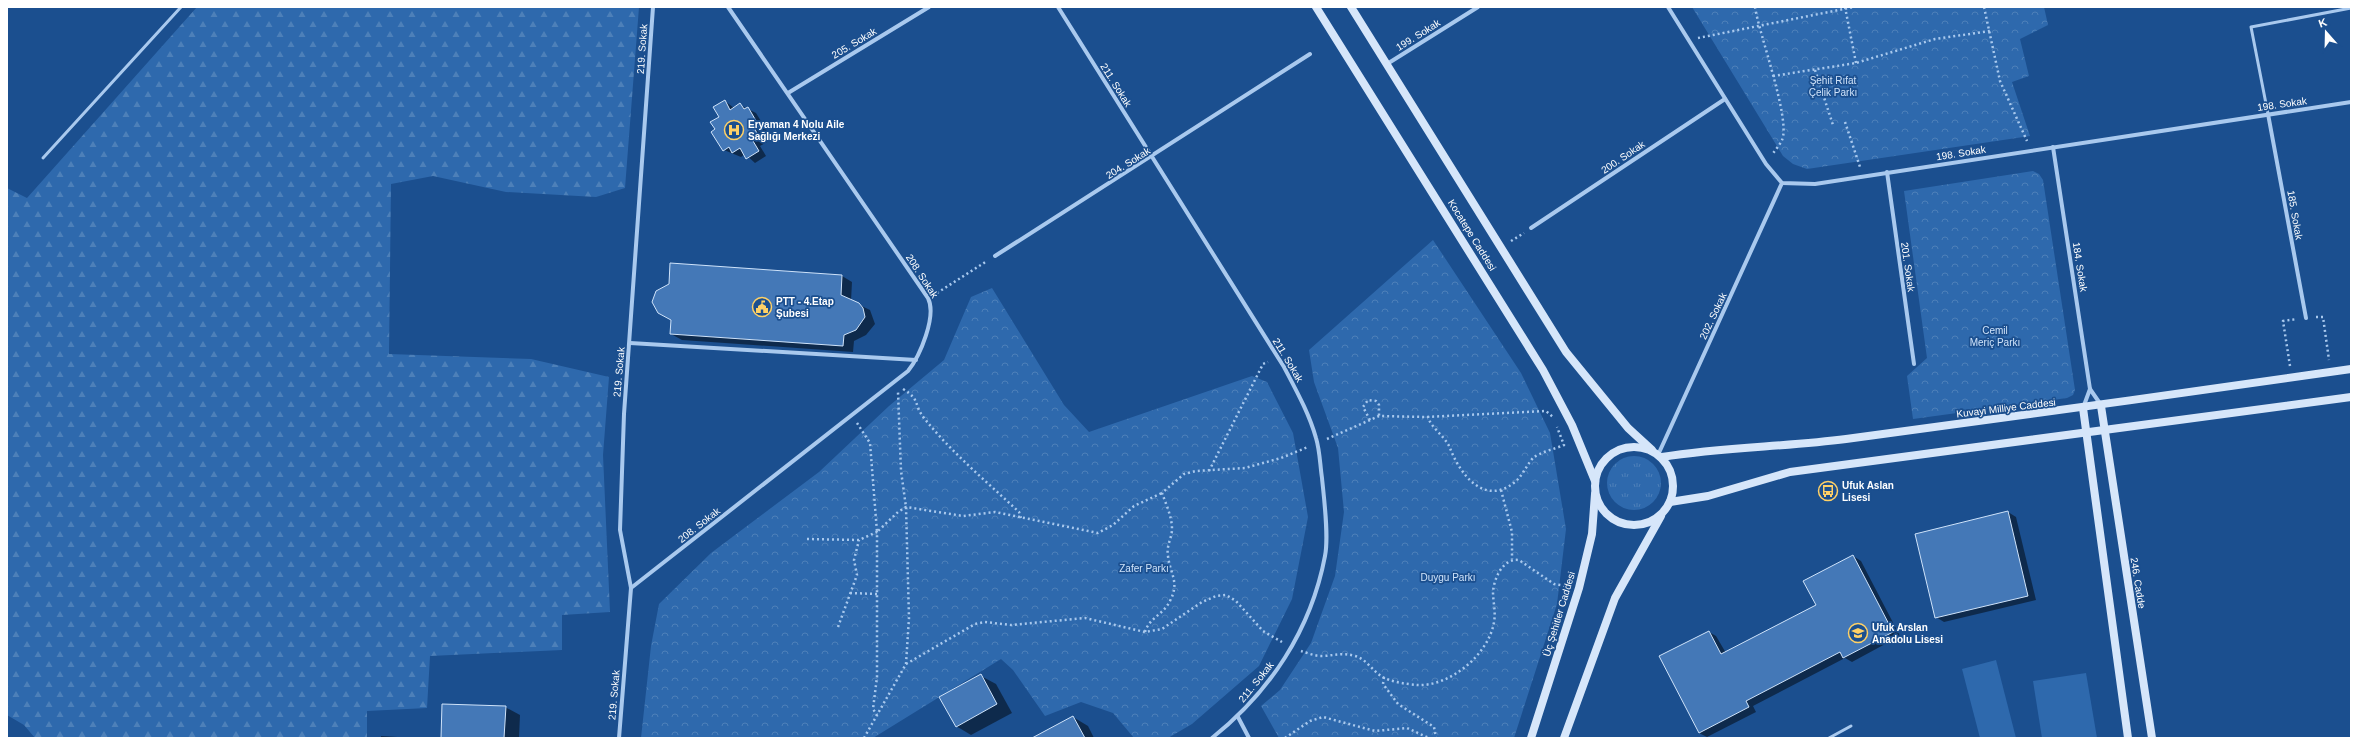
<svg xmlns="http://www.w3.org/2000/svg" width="2358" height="745" font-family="Helvetica,sans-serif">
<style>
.grass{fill:url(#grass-tufts)}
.forest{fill:url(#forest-firs)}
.park{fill:url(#park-crowns)}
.pitch{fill:#2e69ad}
.shadow{fill:#0007}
.building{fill:#4478b7;stroke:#cfe3fa}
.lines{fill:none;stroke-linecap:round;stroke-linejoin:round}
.path{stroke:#a9c9ee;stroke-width:2.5;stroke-dasharray:2 3;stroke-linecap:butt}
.lane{stroke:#a9c9ee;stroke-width:3}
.street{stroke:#a9c9ee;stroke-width:4}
.secondary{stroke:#d6e6fa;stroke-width:8}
.labels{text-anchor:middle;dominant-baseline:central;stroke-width:3.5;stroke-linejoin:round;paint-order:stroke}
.street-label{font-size:10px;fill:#fff;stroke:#1b4f8f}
.park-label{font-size:10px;fill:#cfe3fa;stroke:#1b4f8f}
.poi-label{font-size:10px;font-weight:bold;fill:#fff;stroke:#1b4f8f;text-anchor:start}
</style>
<defs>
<pattern id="grass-tufts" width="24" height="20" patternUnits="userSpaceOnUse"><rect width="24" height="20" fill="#2e69ad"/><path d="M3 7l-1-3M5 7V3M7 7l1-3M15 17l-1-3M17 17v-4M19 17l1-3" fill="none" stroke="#4d80b9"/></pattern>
<pattern id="forest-firs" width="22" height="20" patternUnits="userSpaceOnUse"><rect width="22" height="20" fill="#2e69ad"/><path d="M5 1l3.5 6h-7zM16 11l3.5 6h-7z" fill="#4d80b9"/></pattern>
<pattern id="park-crowns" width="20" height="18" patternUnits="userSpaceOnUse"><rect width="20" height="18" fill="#2e69ad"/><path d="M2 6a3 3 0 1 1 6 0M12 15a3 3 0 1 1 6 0" fill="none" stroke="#4d80b9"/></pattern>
</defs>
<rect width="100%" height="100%" fill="#1b4f8f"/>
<!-- grass -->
<circle class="grass" cx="1634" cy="483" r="27"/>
<!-- forest -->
<path class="forest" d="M197,7H639L625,188L596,197L506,192L433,176L391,184L389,354L531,359L609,377L603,455L610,612L562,615V650L430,656L427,708L367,711V738H35L24,725L7,715V188L27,198Z"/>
<!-- park -->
<g class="park">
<path d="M1692,7H2044L2048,25L2020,39L2029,76L2012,82L2030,136L1807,169L1793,164L1783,156Z"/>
<path d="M2033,171L2039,174L2043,180L2075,390L2073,395L2067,398L1913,419L1907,376L1927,358L1904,191Z"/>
<path d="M1433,240L1521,373L1550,433L1566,529L1557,604L1514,738H1279L1261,706L1280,690L1311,643L1335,576L1344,512L1338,448L1314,382L1309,350Z"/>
<path d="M992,288L1064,405L1089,432L1252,376L1267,382L1293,433L1308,517L1292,599L1259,666L1192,724L1168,738H1134L1113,713L1081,702L1045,716L1013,670L1001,659L873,738H641L651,646L659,604L711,553L819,472L889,406L944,360L971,297Z"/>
</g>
<!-- pitch -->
<g class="pitch">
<path d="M1996,660L2016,738H1980L1962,669Z"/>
<path d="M2086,673L2097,738H2042L2033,681Z"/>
</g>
<!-- shadow -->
<g class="shadow">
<path d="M725,101L734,108L740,105L756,113L767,131L762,134L767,142L760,146L766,156L755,163L745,154L741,157L724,150L716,130Z"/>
<path d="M842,276L852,282L851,301L870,310L875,324L866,335L854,341L853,352L682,340L671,334Z"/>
<path d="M2008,512L2016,517L2036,600L1944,622L1936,617Z"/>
<path d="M1853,556L1861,561L1900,636L1852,662L1845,658L1753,706L1756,712L1707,737L1699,733L1709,632L1716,636L1726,653L1817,606Z"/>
<path d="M981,676L996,684L1012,713L971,735L956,726Z"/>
<path d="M505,707L520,715L519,738H442Z"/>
<path d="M1073,717L1088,726L1094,738H1033Z"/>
<path d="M381,736L414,738H415H381Z"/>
</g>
<!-- building -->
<g class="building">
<path d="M725,100L730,110L740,103L744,109L748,107L759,126L755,129L759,138L753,141L759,151L746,159L740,148L732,153L729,147L723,151L711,132L715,129L710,122L719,117L713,107Z"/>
<path d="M670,263L842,275L841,295L859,303L863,308L865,317L856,330L844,335L843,346L670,334L671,320L658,313L652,302L656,291L669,284Z"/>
<path d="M2008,511L2028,596L1935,618L1915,534Z"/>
<path d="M1853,555L1893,632L1843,658L1840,652L1746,701L1749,707L1699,733L1659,656L1709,631L1721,654L1816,605L1803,581Z"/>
<path d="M981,674L997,704L956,727L939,697Z"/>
<path d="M442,704L506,706L504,738H441Z"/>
<path d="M1073,716L1085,738H1032Z"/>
</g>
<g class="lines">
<!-- path -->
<g class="path">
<path d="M1755,7C1759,34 1791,120 1782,140C1780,145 1775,150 1772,155"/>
<path d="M1845,7L1856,63"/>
<path d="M1984,7L2000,81L2027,141"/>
<path d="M1698,38L1854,7"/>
<path d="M1815,70L1833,125"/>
<path d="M1773,76L1856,63L1935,39L1990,31"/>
<path d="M1845,122L1860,167"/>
<path d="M1511,241L1524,233"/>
<path d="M937,293L987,261"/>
<path d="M2316,317H2323L2329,360"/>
<path d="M2290,366L2283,321L2297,319"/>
<path d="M903,389C921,400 913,404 924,418C951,452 987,482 1019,512L1021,518"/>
<path d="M1428,416C1429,426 1445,436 1450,448C1460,474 1484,507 1515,482C1523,475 1526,466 1533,458C1540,452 1555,449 1564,445L1557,427"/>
<path d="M1370,420L1363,407L1368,400L1376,401L1379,405V416"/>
<path d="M857,423L870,443L877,532L898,512L906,507L963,516L995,512L1098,533L1113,525L1134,506L1162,493"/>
<path d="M1327,439L1379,416L1425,417L1546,411L1553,417"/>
<path d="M1209,471L1263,364L1268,362"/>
<path d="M1501,490L1512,532V559"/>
<path d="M807,539L859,540L877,532V677L873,709L877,715"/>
<path d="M850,593L877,594"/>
<path d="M838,627L857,575L854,560L859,540"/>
<path d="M1145,632C1149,618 1164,614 1170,601C1180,582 1170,574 1168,556C1166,546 1172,538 1172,529C1172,517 1166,504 1162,493L1184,474L1196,471L1245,468L1281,458L1308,447"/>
<path d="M1301,651C1307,653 1315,656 1321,656C1333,656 1343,652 1355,656C1366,659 1372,670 1381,676C1390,682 1406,684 1417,685C1450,687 1489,654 1494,622C1496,612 1493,602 1493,592C1494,578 1503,558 1519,560L1554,584L1567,586"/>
<path d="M906,664L975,624L985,622L1011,625L1085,618L1145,632L1162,629L1202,602L1216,596L1226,595L1236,601L1263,631L1282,642"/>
<path d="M1384,677L1383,684L1398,704L1434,727L1436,738"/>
<path d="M864,738L906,664L909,618L906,507L901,471L898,392"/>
<path d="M1285,738L1310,721L1323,717L1375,731L1407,728L1429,738"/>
</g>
<!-- lane -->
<g class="lane">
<path d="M2268,114L2251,27L2351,8"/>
<path d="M43,158L181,7"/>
<path d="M1829,738L1851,726"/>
</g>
<!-- street -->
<g class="street">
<path d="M1058,7L1284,367C1296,390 1309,413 1316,438C1320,451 1320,465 1322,478C1324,499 1329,536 1325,556C1311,630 1270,692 1212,738"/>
<path d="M1668,7L1766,164L1782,183L1815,184L2351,102"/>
<path d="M1387,64L1478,7"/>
<path d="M788,93L929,7"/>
<path d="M2268,114L2306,318"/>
<path d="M2053,147L2090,389"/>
<path d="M1887,172L1914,364"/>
<path d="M1531,228L1725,99"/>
<path d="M995,256L1310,54"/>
<path d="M630,343L916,360"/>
<path d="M2083,408L2090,389L2101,405"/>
<path d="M1658,455L1782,183"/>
<path d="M631,588L908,371C920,356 937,316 928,298L728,7"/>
<path d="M1238,717L1249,738"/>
<path d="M619,738L631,588L620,530L624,414L653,7"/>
</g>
<!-- secondary -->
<g class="secondary">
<path d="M1316,7L1543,370L1572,425L1595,481"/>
<path d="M1351,7L1566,352L1628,428L1652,450"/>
<path d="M2101,406L2152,738"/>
<path d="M2083,408L2128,738"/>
<circle cx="1634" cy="486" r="39"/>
<path d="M1662,457C1723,447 1784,447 1846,439C2014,417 2183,393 2351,369"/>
<path d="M1670,502L1708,496L1790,472L2351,397"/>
<path d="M1531,738L1579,588L1592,534L1595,494"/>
<path d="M1564,738L1615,598L1661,516"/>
</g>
</g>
<!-- icons -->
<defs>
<symbol id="hospital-ring" viewBox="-11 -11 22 22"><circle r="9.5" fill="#1b4f8f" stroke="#ffd166" stroke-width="1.5"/><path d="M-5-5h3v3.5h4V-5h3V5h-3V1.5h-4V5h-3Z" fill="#ffd166"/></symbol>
<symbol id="civic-ring" viewBox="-11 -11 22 22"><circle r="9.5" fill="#1b4f8f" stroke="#ffd166" stroke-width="1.5"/><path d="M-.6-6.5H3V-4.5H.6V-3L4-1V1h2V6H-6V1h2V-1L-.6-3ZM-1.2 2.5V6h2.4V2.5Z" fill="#ffd166"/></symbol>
<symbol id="bus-ring" viewBox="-11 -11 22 22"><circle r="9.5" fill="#1b4f8f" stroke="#ffd166" stroke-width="1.5"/><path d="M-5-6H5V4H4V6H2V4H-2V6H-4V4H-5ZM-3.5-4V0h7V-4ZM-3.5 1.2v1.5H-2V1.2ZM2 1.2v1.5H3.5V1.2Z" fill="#ffd166"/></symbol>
<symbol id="school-ring" viewBox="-11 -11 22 22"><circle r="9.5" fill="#1b4f8f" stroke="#ffd166" stroke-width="1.5"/><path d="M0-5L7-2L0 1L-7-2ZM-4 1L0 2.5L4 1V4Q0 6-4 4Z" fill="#ffd166"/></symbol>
</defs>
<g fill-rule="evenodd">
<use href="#hospital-ring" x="723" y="119" width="22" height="22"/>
<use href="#civic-ring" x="751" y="296" width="22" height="22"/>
<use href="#bus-ring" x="1817" y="480" width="22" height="22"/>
<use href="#school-ring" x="1847" y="622" width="22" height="22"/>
</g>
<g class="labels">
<!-- street labels -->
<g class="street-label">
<text transform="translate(1418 35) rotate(-32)">199. Sokak</text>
<text transform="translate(854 43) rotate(-31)">205. Sokak</text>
<text transform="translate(642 49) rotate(-86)">219. Sokak</text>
<text transform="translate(1116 85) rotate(58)">211. Sokak</text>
<text transform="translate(2282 104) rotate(-8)">198. Sokak</text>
<text transform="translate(1961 153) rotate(-9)">198. Sokak</text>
<text transform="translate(1623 157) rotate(-34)">200. Sokak</text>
<text transform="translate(1128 163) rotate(-32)">204. Sokak</text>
<text transform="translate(2295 215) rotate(80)">185. Sokak</text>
<text transform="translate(1472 235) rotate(58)">Kocatepe Caddesi</text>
<text transform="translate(1908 267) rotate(82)">201. Sokak</text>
<text transform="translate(2080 267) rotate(81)">184. Sokak</text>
<text transform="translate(922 276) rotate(57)">208. Sokak</text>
<text transform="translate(1713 316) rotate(-65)">202. Sokak</text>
<text transform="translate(1288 360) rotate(59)">211. Sokak</text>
<text transform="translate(619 372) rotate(-85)">219. Sokak</text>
<text transform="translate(2006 408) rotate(-7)">Kuvayi Milliye Caddesi</text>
<text transform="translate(699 525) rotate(-38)">208. Sokak</text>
<text transform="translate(2138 583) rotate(81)">246. Cadde</text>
<text transform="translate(1559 614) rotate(-73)">Üç Şehitler Caddesi</text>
<text transform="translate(1256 682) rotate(-51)">211. Sokak</text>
<text transform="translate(614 695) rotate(-85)">219. Sokak</text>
</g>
<!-- park labels -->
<g class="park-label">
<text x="1833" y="80">Şehit Rıfat<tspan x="1833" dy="12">Çelik Parkı</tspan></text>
<text x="1995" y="330">Cemil<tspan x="1995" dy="12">Meriç Parkı</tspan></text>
<text x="1144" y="568">Zafer Parkı</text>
<text x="1448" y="577">Duygu Parkı</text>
</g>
<!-- poi labels -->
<g class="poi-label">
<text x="748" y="124">Eryaman 4 Nolu Aile<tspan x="748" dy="12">Sağlığı Merkezi</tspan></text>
<text x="776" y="301">PTT - 4.Etap<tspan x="776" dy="12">Şubesi</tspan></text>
<text x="1842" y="485">Ufuk Aslan<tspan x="1842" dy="12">Lisesi</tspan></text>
<text x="1872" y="627">Ufuk Arslan<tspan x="1872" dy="12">Anadolu Lisesi</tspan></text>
</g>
</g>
<!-- border -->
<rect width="2358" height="745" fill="none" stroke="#ffffff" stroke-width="16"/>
<!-- north arrow -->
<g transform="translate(2326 32) rotate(340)" stroke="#1b4f8f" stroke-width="3" paint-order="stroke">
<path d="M0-3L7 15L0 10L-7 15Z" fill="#ffffff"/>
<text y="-6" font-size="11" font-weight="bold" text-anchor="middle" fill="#ffffff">K</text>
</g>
</svg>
